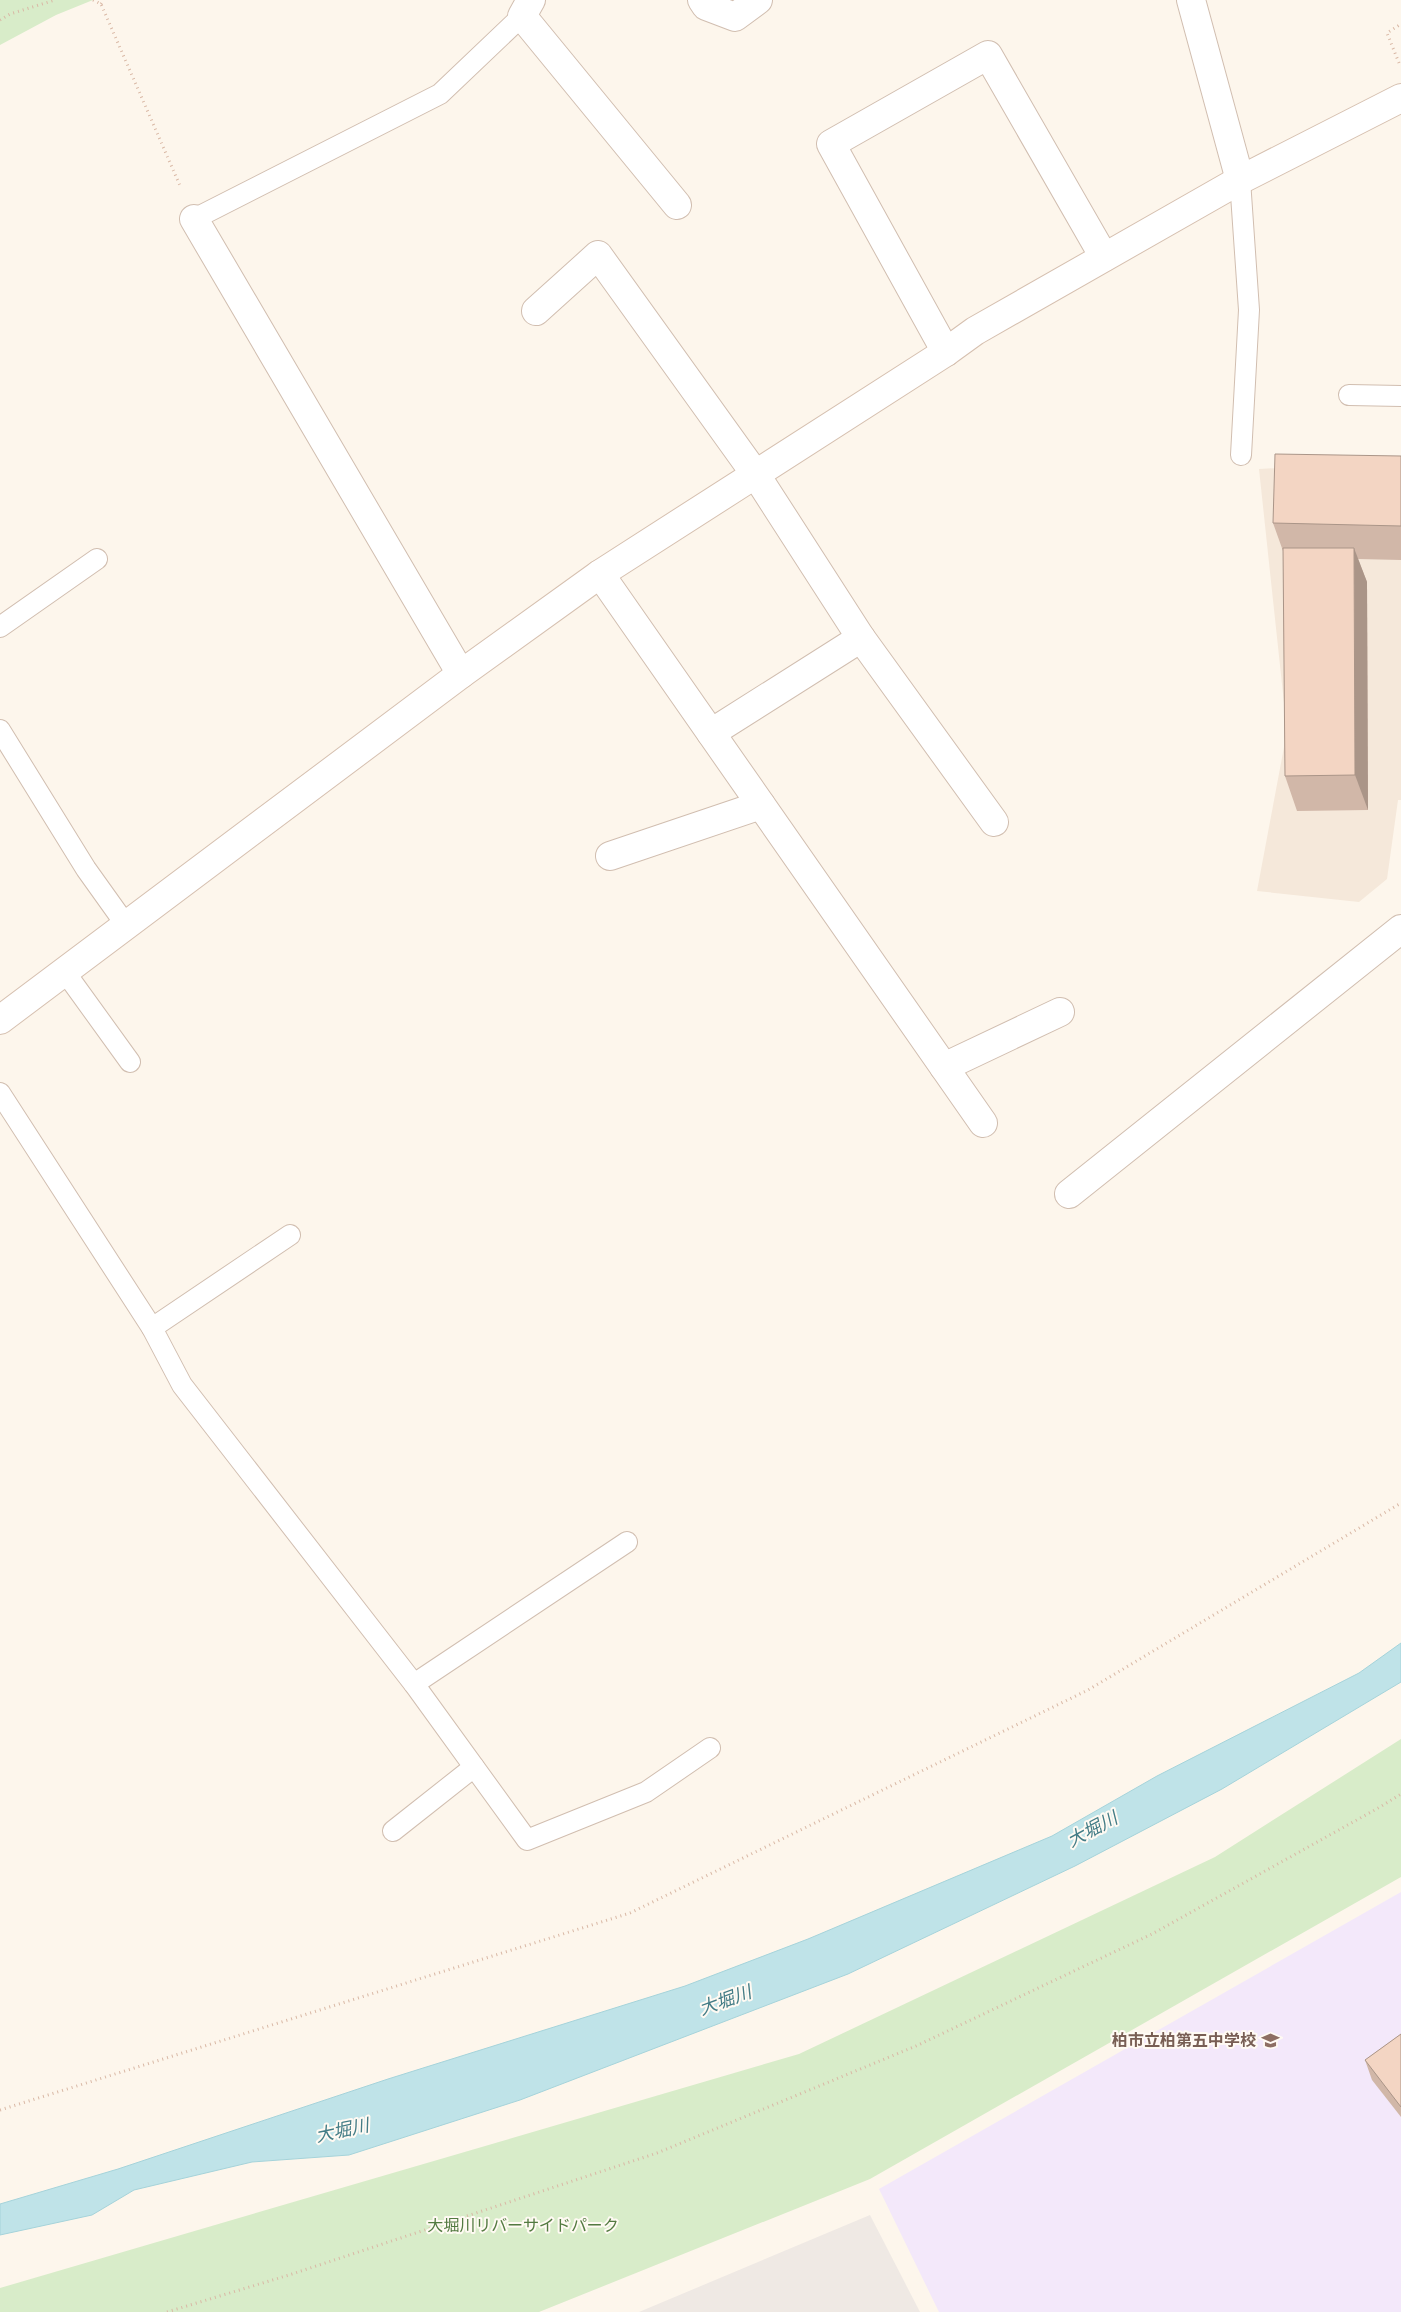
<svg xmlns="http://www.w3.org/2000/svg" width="1401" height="2312" font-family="'Space Grotesk','Noto Sans JP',sans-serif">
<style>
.residential{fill:#f5e8da}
.industrial{fill:#efe9e4}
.education{fill:#f3e8fa}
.green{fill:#d8ecc9}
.water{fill:#bfe3e8;stroke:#a5d3da}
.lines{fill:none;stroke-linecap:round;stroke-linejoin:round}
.lane-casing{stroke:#d1beb0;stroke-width:22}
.street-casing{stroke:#d1beb0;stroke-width:30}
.secondary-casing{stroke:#d6c0b0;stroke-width:30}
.path{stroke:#d9b8a5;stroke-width:3;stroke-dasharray:1 4;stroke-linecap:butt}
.lane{stroke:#fff;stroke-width:20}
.street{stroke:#fff;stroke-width:28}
.secondary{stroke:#fff;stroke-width:28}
.wall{fill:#d1b7a8}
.shaded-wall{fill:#aa9588}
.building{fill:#f3d5c3;stroke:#aa9588}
.labels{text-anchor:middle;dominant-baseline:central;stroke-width:4;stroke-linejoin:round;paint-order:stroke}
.education-label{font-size:16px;font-weight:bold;fill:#785e54;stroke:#fffaf3;text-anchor:end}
.park-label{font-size:16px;fill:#537a41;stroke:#fffaf3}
.water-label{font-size:18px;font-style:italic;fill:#437c86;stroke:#fffaf3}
</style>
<rect width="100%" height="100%" fill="#fdf6ec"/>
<!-- residential -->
<path class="residential" d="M1401,461V800H1398L1387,879L1359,902L1257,891L1287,731L1259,469Z"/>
<!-- industrial -->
<path class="industrial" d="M870,2215L920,2312H639Z"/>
<!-- education -->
<path class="education" d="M1401,1892V2312H939L879,2189Z"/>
<!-- green -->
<g class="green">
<path d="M0,0H93L56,15L0,45Z"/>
<path d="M1401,1739V1877L870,2179L539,2312H0V2288L799,2054L1215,1857Z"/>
</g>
<!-- water -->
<path class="water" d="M1401,1643V1682L1222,1789L1075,1866L848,1974L520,2100L349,2155L252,2162L134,2190L92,2215L0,2235V2204L118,2169L388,2079L685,1986L808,1939L1052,1836L1157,1776L1359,1673Z"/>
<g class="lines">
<defs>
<g id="lane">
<path d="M1240,180L1249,310L1241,455"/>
<path d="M194,219L440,94L522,16"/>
<path d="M1349,395L1401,396"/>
<path d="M0,627L97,559"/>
<path d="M0,730L86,869L126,925"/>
<path d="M65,972L130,1062"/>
<path d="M0,1093L152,1328L182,1385L414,1684L527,1840L646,1792L710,1748"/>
<path d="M152,1328L290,1235"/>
<path d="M414,1684L627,1542"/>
<path d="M393,1831L474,1767"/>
</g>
<g id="street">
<path d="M531,0L522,16L677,205"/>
<path d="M702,0L706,6L735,17L758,0"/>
<path d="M1191,0L1240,180"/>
<path d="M194,219L461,674"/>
<path d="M536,311L598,255L756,475L861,638L994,822"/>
<path d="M946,352L831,144L988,55L1104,257"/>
<path d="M600,574L983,1123"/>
<path d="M711,733L861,638"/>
<path d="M610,856L761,805"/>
<path d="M944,1067L1060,1012"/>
<path d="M1069,1194L1401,929"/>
</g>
<path id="secondary" d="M0,1020L461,674L600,574L946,352L975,331L1240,180L1401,98"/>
</defs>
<!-- lane casing -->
<use href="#lane" class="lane-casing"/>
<!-- street casing -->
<use href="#street" class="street-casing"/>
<!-- secondary casing -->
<use href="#secondary" class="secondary-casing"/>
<!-- path -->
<g class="path">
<path d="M93,0L101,4L181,188"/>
<path d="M101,4L104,0"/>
<path d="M0,20L10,14L55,0"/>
<path d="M1399,63L1387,33L1401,24"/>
<path d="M0,2110L630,1913L1088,1690L1401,1503"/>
<path d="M167,2312L289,2275L657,2153L916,2046L1152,1934L1380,1807L1401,1794"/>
</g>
<!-- lane -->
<use href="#lane" class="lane"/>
<!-- street -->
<use href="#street" class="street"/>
<!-- secondary -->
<use href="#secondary" class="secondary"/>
</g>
<!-- wall -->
<g class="wall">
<path d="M1401,456V560L1358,559L1367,582L1368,810L1297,811L1285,776L1283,551L1273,523Z"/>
<path d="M1401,2034V2117L1372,2080L1365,2060Z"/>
</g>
<!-- shaded-wall -->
<path class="shaded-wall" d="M1354,548L1367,582L1368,810L1355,775Z"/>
<!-- building -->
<g class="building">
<path d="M1275,454L1401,456V526L1273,523Z"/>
<path d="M1283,548H1354L1355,775L1285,776Z"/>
<path d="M1401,2034V2107L1365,2060Z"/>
</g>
<!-- icons -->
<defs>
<symbol id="school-bare" viewBox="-9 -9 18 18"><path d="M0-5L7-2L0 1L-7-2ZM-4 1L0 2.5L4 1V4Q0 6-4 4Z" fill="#8d6e63" stroke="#fffaf3" stroke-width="2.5" paint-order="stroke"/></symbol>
</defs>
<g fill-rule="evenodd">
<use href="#school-bare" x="1258" y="2028" width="25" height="25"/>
</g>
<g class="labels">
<!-- education labels -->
<g class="education-label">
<text x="1256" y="2040">柏市立柏第五中学校</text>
</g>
<!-- park labels -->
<g class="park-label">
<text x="523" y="2225">大堀川リバーサイドパーク</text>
</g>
<!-- water labels -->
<g class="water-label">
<text transform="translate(1092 1829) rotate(-28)">大堀川</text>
<text transform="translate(725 2000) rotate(-20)">大堀川</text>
<text transform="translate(342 2130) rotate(-12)">大堀川</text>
</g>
</g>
</svg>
